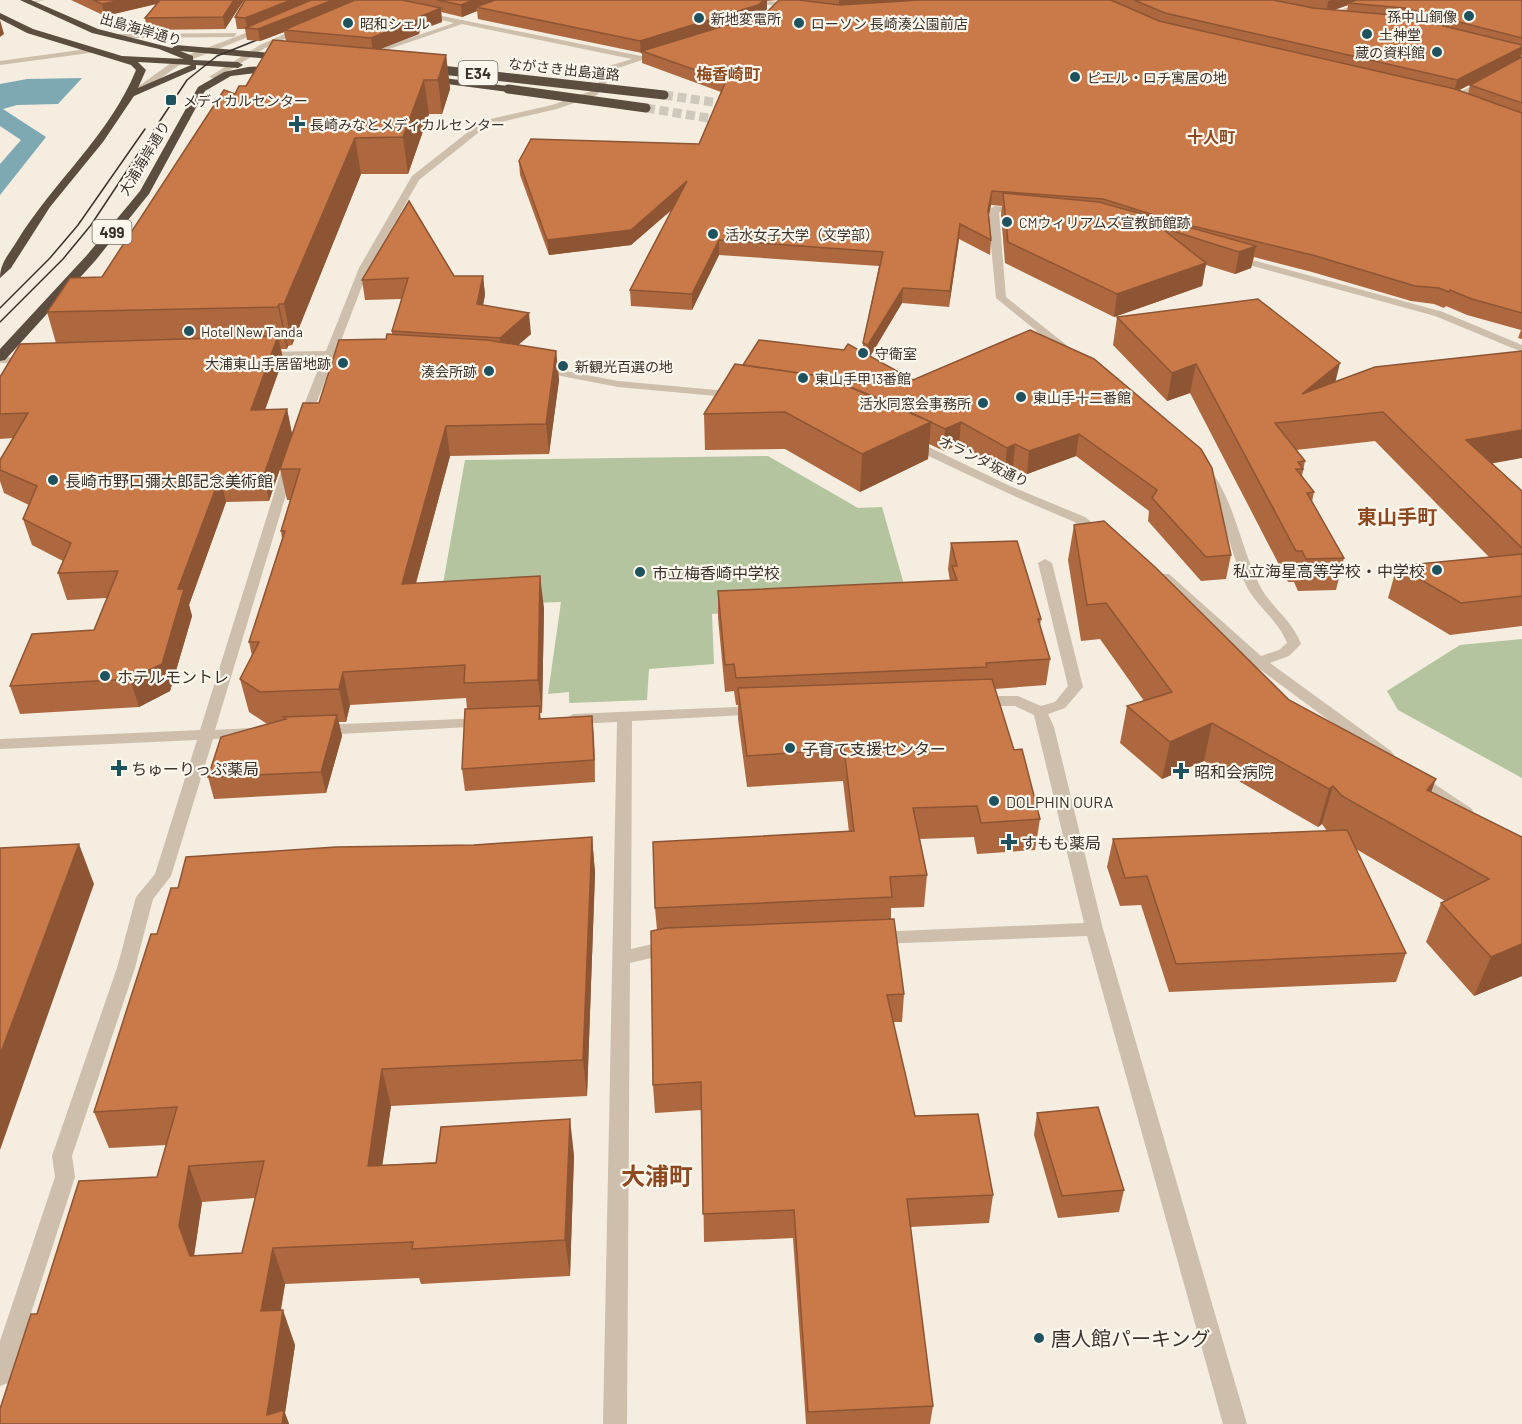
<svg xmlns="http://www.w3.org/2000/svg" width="1522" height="1424" font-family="Barlow,'Noto Sans JP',sans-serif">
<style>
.green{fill:#b3c49f}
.water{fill:#7ea9b3}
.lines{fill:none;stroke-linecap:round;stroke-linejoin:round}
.highway-tunnel{stroke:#cfc8bc;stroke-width:9;stroke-dasharray:9 4.5;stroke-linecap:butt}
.minor{fill:#cdbfab;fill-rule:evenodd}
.highway{fill:#5c4d41;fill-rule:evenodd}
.tram{stroke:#3b322b;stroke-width:1.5}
.highway-bridge{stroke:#5c4d41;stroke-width:9}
.wall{fill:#ae683f;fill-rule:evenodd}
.shaded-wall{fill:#8d5533}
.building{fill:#ca7949;stroke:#8d5533;stroke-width:1.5;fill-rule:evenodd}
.poi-dot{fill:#1e525f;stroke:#fbf7ed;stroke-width:2}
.labels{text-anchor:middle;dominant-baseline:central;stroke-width:4.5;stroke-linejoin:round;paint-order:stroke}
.far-poi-label{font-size:14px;fill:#3b322b;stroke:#fbf7ed;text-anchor:start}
.far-street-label{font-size:14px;fill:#3b322b;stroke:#fbf7ed}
.shield{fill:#fbf7ed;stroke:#756d65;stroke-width:1.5}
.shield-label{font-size:15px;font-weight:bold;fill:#3b322b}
.far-quarter-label{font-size:16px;font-weight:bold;fill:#8d4920;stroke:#fbf7ed}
.poi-label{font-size:16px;fill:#3b322b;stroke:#fbf7ed;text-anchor:start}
.quarter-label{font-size:20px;font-weight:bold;fill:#8d4920;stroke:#fbf7ed}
.near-poi-label{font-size:20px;fill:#3b322b;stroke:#fbf7ed;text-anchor:start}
.near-quarter-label{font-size:24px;font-weight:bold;fill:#8d4920;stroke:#fbf7ed}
</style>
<rect width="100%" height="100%" fill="#f4ede0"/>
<!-- green -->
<g class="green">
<path d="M768,456L858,508L882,507L909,602L712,614L714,664L649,669L647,700L569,703V692L548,694L561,602L439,606L465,460Z"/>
<path d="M1522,639V778L1398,710L1387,691L1460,645Z"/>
</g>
<!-- water -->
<path class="water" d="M82,78L58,104L17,105L3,109L46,137L0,195V164L21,140L0,126V84L27,79Z"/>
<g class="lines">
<!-- highway-tunnel -->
<g class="highway-tunnel">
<path d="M664,95L740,106"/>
<path d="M646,108L733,122"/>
</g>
<!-- minor -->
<g class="minor">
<path d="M45,0L28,4L25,2Z"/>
<path d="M745,0L796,3L799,5L796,7L748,3Z"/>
<path d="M1368,0H1378L1329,19L1322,17Z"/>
<path d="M422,12L641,56L662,50L666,52L609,71L607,82L597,95L557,109L488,125L419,180L369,268L337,351L341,354L334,357L310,420L304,424L300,422L298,420L323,357L261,358L256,355L261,352L326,351L359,268L412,176L482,121L552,105L591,91L599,82L602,68L632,59L462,24L366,57V53L454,23L420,15Z"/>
<path d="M313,21L320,23L265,48L216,79L209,77L260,45Z"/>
<path d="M261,27L268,29L181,64L135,96L128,94L175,60Z"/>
<path d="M237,33L234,37L117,38L113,36L117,34Z"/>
<path d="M94,48L97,52L0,65V61Z"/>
<path d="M1522,60V65L1458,100L1443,96L1447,94L1454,95Z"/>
<path d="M995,206L1021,208L1026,211L1021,214L999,212L1006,297L1079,355V359H1071L996,298L989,224L990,209Z"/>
<path d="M1234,255L1443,312L1522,345V352L1435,316L1231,260V256Z"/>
<path d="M0,357L30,358L35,361L30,364L0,363Z"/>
<path d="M539,366L618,381L738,392L744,395L738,398L618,387L535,371L533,369Z"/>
<path d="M910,438L1010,486L1085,517L1108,535L1107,538C1094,541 1082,525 1070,520C1014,497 960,471 906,445V439Z"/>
<path d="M289,461L295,465L215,730L249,728L257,733L249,738L213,739L171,876L153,899L135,968L72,1156L75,1177L11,1375L8,1383L0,1386V1341L55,1177L52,1156L117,968L136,897L155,874L197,740L0,749V739L200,730L283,465Z"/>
<path d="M1206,468L1210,469C1236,505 1240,546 1259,584C1270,607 1292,619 1301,644L1289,656L1270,663L1391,751L1394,755L1391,759H1381L1254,665L1157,577L1159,574H1169L1261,656L1279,650L1287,643C1278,619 1255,606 1245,583C1227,546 1224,506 1200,472Z"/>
<path d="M1045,559L1052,563L1083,687L1065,708L1048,714L1054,727L1103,929L1247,1424H1223L1087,936L877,944L871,943L868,938L871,933L877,932L1084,923L1034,715L1015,706H980L973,701L980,696H1018L1041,706L1055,702L1068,686L1038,563Z"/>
<path d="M759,706L764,708L766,711L764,714L632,721L631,949L670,940L676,942L679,947L676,952L630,963L627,1424H603L617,722L573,724L565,719L573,714Z"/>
<path d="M483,718L488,720L491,723L488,726L321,735L313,730L321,725Z"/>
<path d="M1418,773L1472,809L1474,813L1472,817H1460L1412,782L1410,778L1412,774Z"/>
</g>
<!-- highway -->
<g class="highway">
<path d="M20,0H31L98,29L172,48L176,45L283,54L288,57L283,60L180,51L193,56V60L238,62L243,65L238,68L196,65V69L134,96L103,142L50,207L11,268L0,278C0,263 9,254 17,241C53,182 110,135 136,70L131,65L27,33L0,19V13L33,29L122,56L184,59L159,49L92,33ZM138,62L191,65L138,88L146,70Z"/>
<path d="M282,65L284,67L279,70L231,76L205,91L149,194L95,261L5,360L0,361V349L87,255L140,191L198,87L224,72L248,67Z"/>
<path d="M427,76L508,86L513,89L508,92L424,81V77Z"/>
</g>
<!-- tram -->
<g class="tram">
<path d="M0,308L50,258L78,225L145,129"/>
<path d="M0,322L63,259L91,225L187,80L217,56L272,34"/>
</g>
<!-- highway-bridge -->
<g class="highway-bridge">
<path d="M424,68L664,95"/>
<path d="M508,89L646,108"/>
</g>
</g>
<!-- wall -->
<g class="wall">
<path d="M71,0H244L225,29L147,30L145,18L157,4L105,16Z"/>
<path d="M245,0H779L767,1V9L760,15L766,13L779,0H1522V54L1521,57H1522V339L1518,338L1521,330L1467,315L1446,306L1444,308L1434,304L1411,301L1312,272L1254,257L1251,268L1235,274L1206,265L1202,286L1114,317L1005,263L1001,214L1002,206L991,205L989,215L991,240L990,255L959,239L949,307L902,303L870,357L913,380L1030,330L1231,555L1226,579L1201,581L1148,521L1149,511L1076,456L1027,474L1013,467L1005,470L959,444L944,451L929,444L928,459L860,492L785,449L705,450L704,414L743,365L863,353V343L879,266L719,255L692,310L631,306L630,290L673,209L631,245L549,255L520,175L519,161L699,144L721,92L642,63V53L478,19L477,11L462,17L441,12L442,22L420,30L419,34L379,49L446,55L450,89L442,114H429L408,174H361L292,345L288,346L287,349H281L283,359L265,410L287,409L292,434L269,501L226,502L189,605L192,616L170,691L139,707L20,714L10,686L94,630L107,598L67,600L58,573L63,561L32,545L23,519L29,505L4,493L0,481V460L13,438L0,439V377L56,343L47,312L102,277L235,94L246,86L286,41L284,32L260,41L247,40L245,29H237L235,17ZM1348,5L1347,11L1333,10ZM1490,74L1470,85L1468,94L1458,90Z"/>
<path d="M454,276H483L485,295L483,305L531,334L518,345L556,351L559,380L549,454L450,456L416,583L544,608L542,713H540L541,719L594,738L595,782L465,791L462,769L467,709L466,698L350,705L346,722H339L342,736L326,793L214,799L208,777L267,724L249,712L240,679L252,656L249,642L282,539L281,531L290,500H287L280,469L319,403L386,339L392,335V331L402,299L365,300L362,280Z"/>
<path d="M1117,317L1335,382L1492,463L1522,491V626L1450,635L1388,598L1397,566L1489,557L1375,441L1296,450L1305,461L1302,476L1314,492L1312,502L1344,558L1336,590L1298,591L1294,582H1288L1190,393L1167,401L1113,345Z"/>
<path d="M1074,525L1289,700L1431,792L1522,837V976L1474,996L1426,942L1441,903L1445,901L1356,849L1406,953L1396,982L1169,992L1141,905L1120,906L1107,867L1113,839L1327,831L1322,824L1318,827L1204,761L1162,779L1120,743L1127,706L1144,701L1100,639L1081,641L1068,560Z"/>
<path d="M951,543L1041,619L1040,626L1050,659L1046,685L995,689L1014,750L1040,819L1035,850L977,854L974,837L920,839L927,875L924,907L891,908V919L904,994L902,1022H893L915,1116L993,1195L989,1223L910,1227L933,1406L930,1424H806L793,1238L704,1242L702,1110L655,1113L653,1085L657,930L655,908L849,832L843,781L747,787L738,719V705H736L734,691L725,692L718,618V591L950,581L948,569Z"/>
<path d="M592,837L595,873L587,1096L391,1106L382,1165L574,1155L570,1276L421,1284L419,1278L285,1284L281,1310L295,1345L285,1413L289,1424H0L37,1314L157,1177L166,1145L109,1148L94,1112L157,934L178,888L474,845ZM255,1198L242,1253L194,1256L202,1202Z"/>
<path d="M1037,1113L1124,1190L1119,1212L1058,1218L1034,1135Z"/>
</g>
<!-- shaded-wall -->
<g class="shaded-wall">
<path d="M121,0H172L105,16L102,4Z"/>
<path d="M234,0H244L225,29L223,17Z"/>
<path d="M291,0H324L247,28L245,18Z"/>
<path d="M333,0H365L284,30V32L260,41L258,29Z"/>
<path d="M473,0H504L476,7L477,11L462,17L461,5Z"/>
<path d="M764,0H767V9L758,17L642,51V53L641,54L640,41Z"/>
<path d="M839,0H966L839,9Z"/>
<path d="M1331,0H1361L1348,3V5L1326,13L1328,1Z"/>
<path d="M441,8L442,22L420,30L419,34L373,52L371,38L419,17Z"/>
<path d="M0,20L4,34L0,37Z"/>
<path d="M1522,47L1521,58L1454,93L1457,80Z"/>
<path d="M446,55L450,89L442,114L438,80Z"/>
<path d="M424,80L429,114L408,174L403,137Z"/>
<path d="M355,138L361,174L292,345L284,304Z"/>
<path d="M687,181L688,195L631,245L549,255L547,240Z"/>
<path d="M992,191L991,205L987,224L988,210Z"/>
<path d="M960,224L959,239L949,307L950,291Z"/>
<path d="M719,240V255L692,310V294Z"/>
<path d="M1256,246L1251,268L1235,274L1239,252Z"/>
<path d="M1206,263L1202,286L1114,317L1117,294Z"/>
<path d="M483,276L485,295L479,324L477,304Z"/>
<path d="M903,288L902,303L867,361L868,345Z"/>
<path d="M279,304L288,346L287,349L278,307Z"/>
<path d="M529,313L531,334L502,359L500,338Z"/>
<path d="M278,336L283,359L256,435L251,410Z"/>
<path d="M556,351L559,380L549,454L546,424Z"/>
<path d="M1340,363L1333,392L1302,394Z"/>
<path d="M1196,364L1190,393L1167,401L1172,373Z"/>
<path d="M287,409L292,434L269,501L264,475Z"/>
<path d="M931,422L928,459L860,492L862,454Z"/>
<path d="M961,422L959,444L944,451L945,429Z"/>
<path d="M446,426L450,456L407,616L402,584Z"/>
<path d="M1522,430V458L1456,470L1466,440Z"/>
<path d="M1079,434L1076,456L1027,474L1029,451Z"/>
<path d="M1015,444L1013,467L1005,470L1007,448Z"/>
<path d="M220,477L226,502L189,605L192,616L170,691L139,707L130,679L178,589Z"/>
<path d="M540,576L544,608L542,713L538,680Z"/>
<path d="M343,672L350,705L346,722L339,689Z"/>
<path d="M337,715L342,736L326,793L321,772Z"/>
<path d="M592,716L594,738L595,782Z"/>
<path d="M1212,723L1204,761L1162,779L1170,742Z"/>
<path d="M1436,779L1422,817L1427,790Z"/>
<path d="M1333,786L1322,824L1318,827L1329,789Z"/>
<path d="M592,837L595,873L587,1096L583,1060Z"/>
<path d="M79,844L94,884L0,1150V1055Z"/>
<path d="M1522,944V976L1474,996L1491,957Z"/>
<path d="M382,1069L391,1106L377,1202L368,1166Z"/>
<path d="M570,1119L574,1155L570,1276L565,1240Z"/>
<path d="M189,1166L202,1202L193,1262L179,1226Z"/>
<path d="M273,1248L285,1284L274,1347L261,1311Z"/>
<path d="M283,1310L295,1345L285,1413L289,1424H270L267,1415Z"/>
</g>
<!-- building -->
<g class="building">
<path d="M93,0H121L102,4Z"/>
<path d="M160,0H234L223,17L145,18Z"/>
<path d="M245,0H291L245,18L235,17Z"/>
<path d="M311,0H333L258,29L245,28Z"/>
<path d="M355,0H402L441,8L419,17L417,20L371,38L284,30Z"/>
<path d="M437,0H473L461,5Z"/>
<path d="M495,0H764L758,5L640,41L476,7Z"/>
<path d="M779,0H799L840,5L920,0H1111L1159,21L1455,89L1522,113V313L1472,299L1450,290L1449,292L1439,288L1415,286L1316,256L1176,222L1103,199L992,191L988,210L991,240L960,224L950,291L903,288L868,345L863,343L883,252L719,240L692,294L630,290L687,181L631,230L547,240L519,161L531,139L699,144L726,81L642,51L766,13Z"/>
<path d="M1134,0H1273L1313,8L1403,16L1522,45V47L1457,80L1165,13Z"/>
<path d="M1356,0H1522V38L1404,8L1348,3Z"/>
<path d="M273,40L446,55L438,80H424L403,137L355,138L284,304H279L278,307L47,312L70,278L102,277L224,90L235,94L239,86H246Z"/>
<path d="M1522,57V103L1470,85Z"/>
<path d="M1003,193L1099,202L1256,246L1239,252L1160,227L1206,263L1117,294L1008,242Z"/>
<path d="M409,201L454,276H483L477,304L529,313L500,338L392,331L408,278L362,280Z"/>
<path d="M1258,299L1340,363L1302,394L1375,367L1522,351V430L1466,440L1522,491V548L1383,412L1275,423L1305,461L1298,462L1303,469H1296L1314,492L1307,493L1344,558L1306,559L1302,551H1296L1196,364L1172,373L1117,317Z"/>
<path d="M1030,330L1094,359L1201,449L1212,468L1231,555L1206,557L1152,498L1157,490L1079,434L1029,451L1015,444L1007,448L961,422L945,429L899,407L826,377L743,365L759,340L844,350L848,344L913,380Z"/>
<path d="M387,334L487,340L556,351L546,424L446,426L402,584L540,576L538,680L464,683L465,665L343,672L339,689L260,692L240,679L259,642H249L285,531H281L300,469H280L303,403H319L339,340L386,339Z"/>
<path d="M278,336L251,410L287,409L264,475L220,477L178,589H184L162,664L130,679L10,686L32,634L94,630L118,571L58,573L71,543L23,519L37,486L0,470V460L28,413L0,414V377L20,344Z"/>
<path d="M735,364L826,377L931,422L862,454L785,412L704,414Z"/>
<path d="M1104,521L1155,567L1289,700L1436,779L1427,790L1522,837V944L1491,957L1441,903L1489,879L1342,796L1333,786L1329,789L1212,723L1170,742L1127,706L1172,692L1106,603L1087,605L1074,525Z"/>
<path d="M1017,541L1041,619H1038L1050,659L986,663L987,667L736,678L734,664L725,665L718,591L957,580L952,566H957L951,543Z"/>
<path d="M1522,554V596L1461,603L1397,566Z"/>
<path d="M992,679L1014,750L1022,749L1040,819L981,823L977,806L913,808L927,875L890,877L892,897L655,908L653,842L854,831L844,749L747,756L738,688Z"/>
<path d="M540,706L539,719L592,716L594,760L462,769L465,709Z"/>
<path d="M337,715L321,772L208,777L221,737L286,719L283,717Z"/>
<path d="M1347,830L1406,953L1176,964L1147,876L1125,878L1113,839Z"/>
<path d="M592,837L583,1060L382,1069L368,1166L436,1163L441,1127L570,1119L565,1240L412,1249L413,1242L273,1248L261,1311L283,1310L267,1415L284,1410L282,1424H0V1409L31,1314H37L79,1181L157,1177L177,1107L94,1112L151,934H157L171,888H178L186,857L336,847L474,845ZM264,1161L242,1253L190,1256L179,1226L189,1166Z"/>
<path d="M79,844L0,1055V848Z"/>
<path d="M894,919L904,994L887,995L915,1116L978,1114L993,1195L907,1199L933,1406L808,1412L794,1210L703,1214L701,1082L653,1085L651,931L666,928Z"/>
<path d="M1098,1107L1124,1190L1062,1196L1037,1113Z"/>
</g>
<!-- markers -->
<g class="poi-dot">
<circle cx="1469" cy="16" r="6"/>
<circle cx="699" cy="18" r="6"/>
<circle cx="348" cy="23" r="6"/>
<circle cx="799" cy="23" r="6"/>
<circle cx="1367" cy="34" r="6"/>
<circle cx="1437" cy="52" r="6"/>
<circle cx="1075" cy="77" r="6"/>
<rect x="165" y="94" width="12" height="12" rx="3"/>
<path d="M294 115h6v6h6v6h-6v6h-6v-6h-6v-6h6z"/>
<circle cx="1007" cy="222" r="6"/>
<circle cx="713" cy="234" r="6"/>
<circle cx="189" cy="331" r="6"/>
<circle cx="863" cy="353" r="6"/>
<circle cx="343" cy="363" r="6"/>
<circle cx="563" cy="366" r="6"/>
<circle cx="489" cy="371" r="6"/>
<circle cx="803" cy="378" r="6"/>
<circle cx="1021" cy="397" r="6"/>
<circle cx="983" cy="403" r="6"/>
<circle cx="53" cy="480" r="6"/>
<circle cx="1437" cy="570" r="6"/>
<circle cx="640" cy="572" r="6"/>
<circle cx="105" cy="676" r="6"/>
<circle cx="790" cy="748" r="6"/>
<path d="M116 759h6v6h6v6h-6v6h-6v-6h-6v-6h6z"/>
<path d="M1178 762h6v6h6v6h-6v6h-6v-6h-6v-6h6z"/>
<circle cx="994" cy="801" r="6"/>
<path d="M1006 833h6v6h6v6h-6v6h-6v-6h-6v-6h6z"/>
<circle cx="1039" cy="1338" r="6"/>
</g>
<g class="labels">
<!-- far-poi labels -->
<g class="far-poi-label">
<text x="1457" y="16" text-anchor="end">孫中山銅像</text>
<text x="711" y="18">新地変電所</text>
<text x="360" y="23">昭和シェル</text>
<text x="811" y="23">ローソン 長崎湊公園前店</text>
<text x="1379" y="34">土神堂</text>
<text x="1425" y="52" text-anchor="end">蔵の資料館</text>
<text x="1087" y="77">ピエル・ロチ寓居の地</text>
<text x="183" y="100">メディカルセンター</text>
<text x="310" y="124">長崎みなとメディカルセンター</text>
<text x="1019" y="222">CMウィリアムズ宣教師館跡</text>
<text x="725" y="234">活水女子大学（文学部）</text>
<text x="201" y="331">Hotel New Tanda</text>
<text x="875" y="353">守衛室</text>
<text x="331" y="363" text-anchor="end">大浦東山手居留地跡</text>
<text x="575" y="366">新観光百選の地</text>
<text x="477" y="371" text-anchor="end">湊会所跡</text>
<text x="815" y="378">東山手甲13番館</text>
<text x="1033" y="397">東山手十二番館</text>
<text x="971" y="403" text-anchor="end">活水同窓会事務所</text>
</g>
<!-- far-street labels -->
<g class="far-street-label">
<text transform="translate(141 29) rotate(16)">出島海岸通り</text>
<text transform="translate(564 69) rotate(6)">ながさき出島道路</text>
<text transform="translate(144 158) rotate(-59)">大浦海岸通り</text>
<text transform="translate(984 461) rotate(26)">オランダ坂通り</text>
</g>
<!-- shield labels -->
<g class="shield">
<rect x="458.5" y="61" width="39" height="24" rx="4.5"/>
<rect x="92.5" y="220" width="39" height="24" rx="4.5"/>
</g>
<g class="shield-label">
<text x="478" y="73">E34</text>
<text x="112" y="232">499</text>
</g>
<!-- far-quarter labels -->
<g class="far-quarter-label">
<text x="728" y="73">梅香崎町</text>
<text x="1211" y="136">十人町</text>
</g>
<!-- poi labels -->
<g class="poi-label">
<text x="65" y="480">長崎市野口彌太郎記念美術館</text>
<text x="1425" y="570" text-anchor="end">私立海星高等学校・中学校</text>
<text x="652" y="572">市立梅香崎中学校</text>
<text x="117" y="676">ホテルモントレ</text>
<text x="802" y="748">子育て支援センター</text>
<text x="131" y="768">ちゅーりっぷ薬局</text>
<text x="1194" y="771">昭和会病院</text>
<text x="1006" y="801">DOLPHIN OURA</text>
<text x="1021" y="842">すもも薬局</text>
</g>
<!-- quarter labels -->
<g class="quarter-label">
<text x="1397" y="516">東山手町</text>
</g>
<!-- near-poi labels -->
<g class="near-poi-label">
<text x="1051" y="1338">唐人館パーキング</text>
</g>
<!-- near-quarter labels -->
<g class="near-quarter-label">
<text x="657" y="1175">大浦町</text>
</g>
</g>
</svg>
